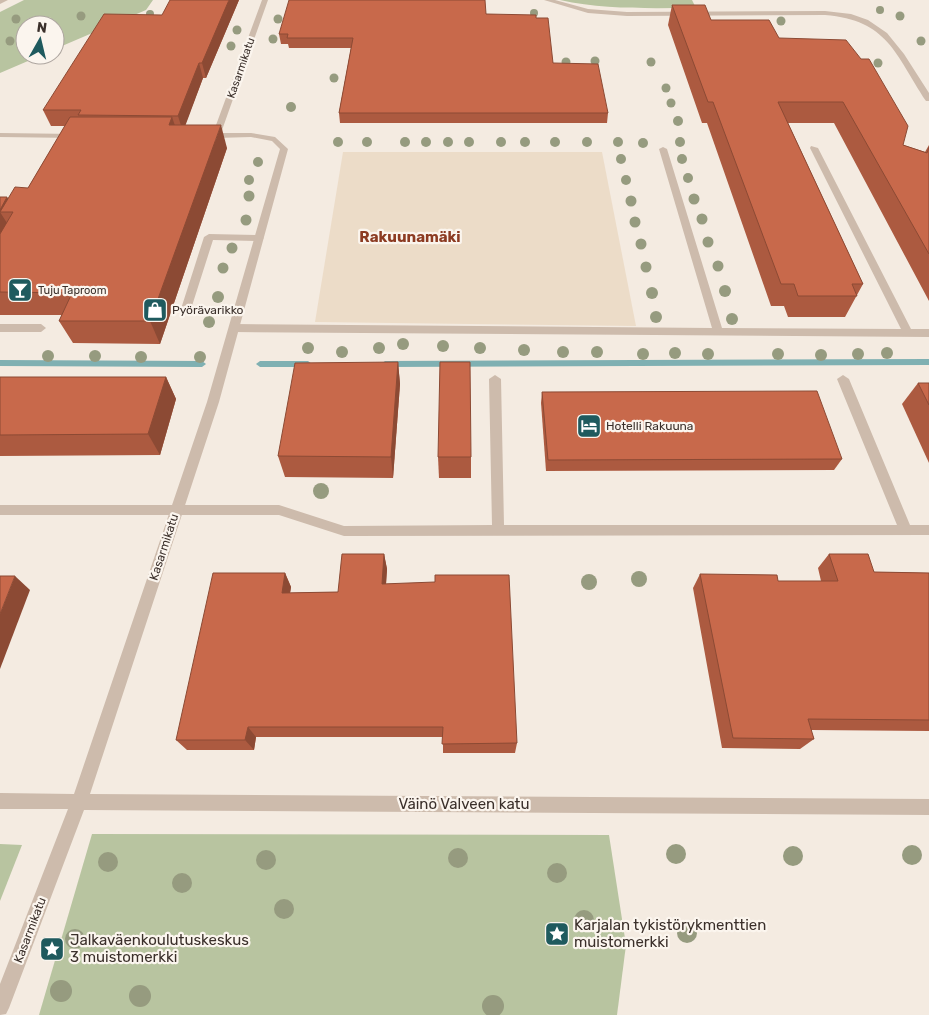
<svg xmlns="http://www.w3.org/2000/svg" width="929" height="1015" font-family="Rubik,sans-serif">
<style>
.green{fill:#b8c4a0}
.plaza{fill:#ecdcc8}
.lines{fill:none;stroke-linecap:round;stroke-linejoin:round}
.stream{fill:#7fb0b2;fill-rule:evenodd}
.lane{fill:#cdbbac;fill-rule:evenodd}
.street{fill:#cdbbac;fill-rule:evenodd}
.tree{fill:#969b7f}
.wall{fill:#ac5a40}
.shaded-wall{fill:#8c4a34}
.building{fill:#c8694b;stroke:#8c4a34}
.labels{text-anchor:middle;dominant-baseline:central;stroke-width:4.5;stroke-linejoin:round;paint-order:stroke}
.far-street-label{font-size:11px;fill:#3b302b;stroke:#fbf5ee}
.far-poi-label{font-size:11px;fill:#3b302b;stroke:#fbf5ee;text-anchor:start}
.poi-label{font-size:12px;fill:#3b302b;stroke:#fbf5ee;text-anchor:start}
.street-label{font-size:12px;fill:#3b302b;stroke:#fbf5ee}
.far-district-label{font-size:15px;font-weight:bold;fill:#8c3b22;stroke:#fbf5ee}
.near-street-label{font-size:15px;fill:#3b302b;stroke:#fbf5ee}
.near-poi-label{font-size:15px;fill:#3b302b;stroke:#fbf5ee;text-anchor:start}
</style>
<rect width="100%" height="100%" fill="#f4ebe1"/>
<!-- green -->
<g class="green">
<path d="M24,0H153L146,10L55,49V25H25V55H42L0,73V12Z"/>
<path d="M560,0H692L696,8C650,8 605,10 560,0Z"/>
<path d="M92,834L609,835L626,945L617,1015H39Z"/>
<path d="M0,844L22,845L0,901Z"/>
</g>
<!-- plaza -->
<path class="plaza" d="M343,152H602L636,326L315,322Z"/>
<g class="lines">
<!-- stream -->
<g class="stream">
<path d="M929,359V365L385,367L381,364L385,361Z"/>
<path d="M0,360L202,361L206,364L202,367L0,366Z"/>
<path d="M260,361H308L312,364L308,367H260L256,364Z"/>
</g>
<!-- lane -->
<g class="lane">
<path d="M0,133L76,134L80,136L76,138L0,137Z"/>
<path d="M811,146L818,148L911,329H929V337L234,332L229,328L234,324L712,328L659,149L663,147L667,149L722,328L901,329L810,148Z"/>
<path d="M209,234L259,235L264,238L259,241L213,240L191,309L238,310L242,311V315H185L180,312L204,237Z"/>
<path d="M0,324H41L46,328L41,332H0Z"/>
<path d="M495,375L501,379L504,525H897L837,379L843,375L849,379L910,525H929V535L344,536L279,515H0V505H279L344,526L492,525L489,379Z"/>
</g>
<!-- street -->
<g class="street">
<path d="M0,0H8L0,4Z"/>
<path d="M262,0H268L221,133H251L275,137L288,149L219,402L90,794L929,799V815L84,810L9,1008L6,1014L0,1015V984L68,809H0V793L74,794L207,402L280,149L272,141L251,137L216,138L212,136Z"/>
<path d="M544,0H555L588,9L627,12L825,11L851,14L868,20L887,33L904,54L929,93V101H926C895,54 888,20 825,15L627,16L588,13Z"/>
</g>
</g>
<!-- trees -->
<g class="tree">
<circle cx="880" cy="10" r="4"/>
<circle cx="534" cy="13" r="4"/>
<circle cx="150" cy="14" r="4"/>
<circle cx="81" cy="16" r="4.5"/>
<circle cx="900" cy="16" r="4.5"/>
<circle cx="16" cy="19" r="4.5"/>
<circle cx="278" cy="19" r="4.5"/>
<circle cx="781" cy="21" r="4.5"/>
<circle cx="237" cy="30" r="4.5"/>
<circle cx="273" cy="39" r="4.5"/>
<circle cx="10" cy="41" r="4.5"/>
<circle cx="921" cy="41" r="4.5"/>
<circle cx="231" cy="46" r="4.5"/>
<circle cx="595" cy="61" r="4.5"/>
<circle cx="566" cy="62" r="4.5"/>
<circle cx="651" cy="62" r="4.5"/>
<circle cx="878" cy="63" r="4.5"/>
<circle cx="334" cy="78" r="4.5"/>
<circle cx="666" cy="88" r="4.5"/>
<circle cx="671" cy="103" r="4.5"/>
<circle cx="291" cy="107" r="5"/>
<circle cx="678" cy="121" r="5"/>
<circle cx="338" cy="142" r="5"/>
<circle cx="367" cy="142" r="5"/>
<circle cx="405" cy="142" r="5"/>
<circle cx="426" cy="142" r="5"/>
<circle cx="448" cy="142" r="5"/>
<circle cx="469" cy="142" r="5"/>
<circle cx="501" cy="142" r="5"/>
<circle cx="525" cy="142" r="5"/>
<circle cx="555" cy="142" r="5"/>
<circle cx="587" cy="142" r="5"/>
<circle cx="618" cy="142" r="5"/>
<circle cx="680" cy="142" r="5"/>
<circle cx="643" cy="143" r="5"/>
<circle cx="621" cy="159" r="5"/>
<circle cx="682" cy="159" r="5"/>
<circle cx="258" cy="162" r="5"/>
<circle cx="688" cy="178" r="5"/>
<circle cx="249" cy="180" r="5"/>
<circle cx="626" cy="180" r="5"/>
<circle cx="249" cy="196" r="5.5"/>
<circle cx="694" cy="199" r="5.5"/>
<circle cx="631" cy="201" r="5.5"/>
<circle cx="702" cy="219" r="5.5"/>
<circle cx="246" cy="220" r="5.5"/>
<circle cx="635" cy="222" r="5.5"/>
<circle cx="708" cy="242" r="5.5"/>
<circle cx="641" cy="244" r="5.5"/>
<circle cx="232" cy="248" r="5.5"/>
<circle cx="718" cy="266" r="5.5"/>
<circle cx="646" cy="267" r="5.5"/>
<circle cx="223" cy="268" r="5.5"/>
<circle cx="725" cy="291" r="6"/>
<circle cx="652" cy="293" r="6"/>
<circle cx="218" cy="297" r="6"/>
<circle cx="656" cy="317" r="6"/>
<circle cx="732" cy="319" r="6"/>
<circle cx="209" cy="322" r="6"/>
<circle cx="403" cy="344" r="6"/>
<circle cx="443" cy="346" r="6"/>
<circle cx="308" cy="348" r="6"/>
<circle cx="379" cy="348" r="6"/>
<circle cx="480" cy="348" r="6"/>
<circle cx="524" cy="350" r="6"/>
<circle cx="342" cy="352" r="6"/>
<circle cx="563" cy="352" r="6"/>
<circle cx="597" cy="352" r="6"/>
<circle cx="675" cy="353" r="6"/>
<circle cx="887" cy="353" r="6"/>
<circle cx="643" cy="354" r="6"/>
<circle cx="708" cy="354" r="6"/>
<circle cx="778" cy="354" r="6"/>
<circle cx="858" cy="354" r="6"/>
<circle cx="821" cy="355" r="6"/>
<circle cx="48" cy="356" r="6"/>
<circle cx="95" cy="356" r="6"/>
<circle cx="141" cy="357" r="6"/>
<circle cx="200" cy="357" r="6"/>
<circle cx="321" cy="491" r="8"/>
<circle cx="639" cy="579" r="8"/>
<circle cx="589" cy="582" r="8"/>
<circle cx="676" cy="854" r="10"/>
<circle cx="912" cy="855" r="10"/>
<circle cx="793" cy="856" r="10"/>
<circle cx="458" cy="858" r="10"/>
<circle cx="266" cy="860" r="10"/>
<circle cx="108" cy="862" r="10"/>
<circle cx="557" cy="873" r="10"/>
<circle cx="182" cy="883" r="10"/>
<circle cx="284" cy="909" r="10"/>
<circle cx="584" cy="920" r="10"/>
<circle cx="687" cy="933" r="10"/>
<circle cx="75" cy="939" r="10"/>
<circle cx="61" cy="991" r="11"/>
<circle cx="140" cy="996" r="11"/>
<circle cx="493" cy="1006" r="11"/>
</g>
<!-- wall -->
<g class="wall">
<path d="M239,0L206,78H203L185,125L227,148L160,344L73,343L59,321L62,315H0V197H7L8,199L28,188L65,126H51L43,110L162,15Z"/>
<path d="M672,5L711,20L779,38L903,145L925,152L929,145V301L834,123H788L863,284L845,317H788L784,306H771L707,123H702L668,25Z"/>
<path d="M486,14L536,18L553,63L608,113L607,123H340L339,113L351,48H289L288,44H281L279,34Z"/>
<path d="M398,362L400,384L393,478L285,477L278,456Z"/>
<path d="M0,377H166L176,399L160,455L0,456Z"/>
<path d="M918,383H929V463L902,404Z"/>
<path d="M542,392L842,459L834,470L546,471L541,403Z"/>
<path d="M438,457H471V478H439Z"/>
<path d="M384,554L387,569L386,584L517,743L515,753H443V737H256L254,750H187L176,740L285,573L291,587L290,593L338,592Z"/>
<path d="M829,554L874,572L929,573V731L811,730L814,739L800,749L722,748L693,588L700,574L778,581H821L818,568Z"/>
</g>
<!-- shaded-wall -->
<g class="shaded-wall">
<path d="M229,0H239L206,78L202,63Z"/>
<path d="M199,63L203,78L183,132L178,116Z"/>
<path d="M172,117L180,140L169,125Z"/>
<path d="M221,125L227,148L160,344L150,321Z"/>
<path d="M7,197L15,210L0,212L7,223L0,234V210Z"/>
<path d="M398,362L400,384L393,478L391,457Z"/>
<path d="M166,377L176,399L160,455L148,434Z"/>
<path d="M384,554L387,569L385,598L382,584Z"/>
<path d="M285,573L291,587L288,606L282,593Z"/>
<path d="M15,576L30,590L0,669V614Z"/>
<path d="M248,727L256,737L254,750L245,740Z"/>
</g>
<!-- building -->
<g class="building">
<path d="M170,0H229L202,63H199L178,116L78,115L81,110H43L104,14L162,15Z"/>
<path d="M289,0H485L486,14L536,15V18H548L553,63L598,64L608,113H339L353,38H287L288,34H279Z"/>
<path d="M672,5H705L711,20H769L779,38L846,40L861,59H869L908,126L903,145L927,153L929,147V254L843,102H778L863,284H852L857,296H798L794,284H781L713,102H708Z"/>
<path d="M70,117H172L169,125H221L150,321H59L72,293L0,292V234L13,212H0L15,187L28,188Z"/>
<path d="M0,197H7L0,210Z"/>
<path d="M398,362L391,457L278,456L295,363Z"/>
<path d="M440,362H470L471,457H438Z"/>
<path d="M0,377H166L148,434L0,435Z"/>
<path d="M918,383H929V405Z"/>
<path d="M817,391L842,459L548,460L542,392Z"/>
<path d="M342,554H384L382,584L435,582V575H509L517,743L442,744L443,727H248L245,740H176L213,573H285L282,593L338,592Z"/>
<path d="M829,554H868L874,572L929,573V720L808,719L814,739L733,738L700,574L777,575L778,581H838Z"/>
<path d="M0,576H15L0,614Z"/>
</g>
<!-- icons -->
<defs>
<symbol id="bar-square" viewBox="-11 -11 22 22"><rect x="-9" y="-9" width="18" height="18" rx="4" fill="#1f5a5e" stroke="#fbf5ee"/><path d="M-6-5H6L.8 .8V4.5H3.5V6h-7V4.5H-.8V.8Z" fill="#fff"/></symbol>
<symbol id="shop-square" viewBox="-11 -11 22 22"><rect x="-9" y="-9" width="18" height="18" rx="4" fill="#1f5a5e" stroke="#fbf5ee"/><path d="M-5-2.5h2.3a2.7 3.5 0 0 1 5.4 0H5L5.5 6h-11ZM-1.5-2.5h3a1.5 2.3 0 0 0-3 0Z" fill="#fff"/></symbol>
<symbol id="hotel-square" viewBox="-11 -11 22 22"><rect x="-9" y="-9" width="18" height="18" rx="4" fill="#1f5a5e" stroke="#fbf5ee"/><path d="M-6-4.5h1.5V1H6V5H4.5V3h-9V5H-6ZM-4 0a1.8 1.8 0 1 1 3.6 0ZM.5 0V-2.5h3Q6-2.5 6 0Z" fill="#fff"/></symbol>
<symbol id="sight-square" viewBox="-11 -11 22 22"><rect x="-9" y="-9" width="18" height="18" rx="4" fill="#1f5a5e" stroke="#fbf5ee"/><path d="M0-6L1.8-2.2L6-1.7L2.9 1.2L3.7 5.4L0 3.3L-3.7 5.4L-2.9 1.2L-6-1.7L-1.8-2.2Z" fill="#fff"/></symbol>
</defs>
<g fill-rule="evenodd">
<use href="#bar-square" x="6" y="276" width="28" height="28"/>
<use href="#shop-square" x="141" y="296" width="28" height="28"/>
<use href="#hotel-square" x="575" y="412" width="28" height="28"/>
<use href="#sight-square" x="543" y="920" width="28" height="28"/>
<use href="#sight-square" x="38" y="935" width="28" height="28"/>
</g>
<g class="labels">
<!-- far-street labels -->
<g class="far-street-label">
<text transform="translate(241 68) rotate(-71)">Kasarmikatu</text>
</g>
<!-- far-poi labels -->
<g class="far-poi-label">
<text x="38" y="290">Tuju Taproom</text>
</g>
<!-- poi labels -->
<g class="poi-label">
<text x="172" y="310">Pyörävarikko</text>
<text x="606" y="426">Hotelli Rakuuna</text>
</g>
<!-- street labels -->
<g class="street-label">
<text transform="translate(164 547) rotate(-72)">Kasarmikatu</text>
<text transform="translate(30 930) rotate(-69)">Kasarmikatu</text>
</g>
<!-- far-district labels -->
<g class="far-district-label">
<text x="410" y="237">Rakuunamäki</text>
</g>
<!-- near-street labels -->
<g class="near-street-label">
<text x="464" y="804">Väinö Valveen katu</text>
</g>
<!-- near-poi labels -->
<g class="near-poi-label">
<text x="574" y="925">Karjalan tykistörykmenttien<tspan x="574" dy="17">muistomerkki</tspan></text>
<text x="70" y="940">Jalkaväenkoulutuskeskus<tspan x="70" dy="17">3 muistomerkki</tspan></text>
</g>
</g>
<!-- north arrow -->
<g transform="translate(40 40) rotate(8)"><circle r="24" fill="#fbf5ee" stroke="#aea6a0"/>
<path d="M0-4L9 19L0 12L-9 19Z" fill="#1f5a5e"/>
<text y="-8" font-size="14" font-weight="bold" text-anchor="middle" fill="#3b302b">N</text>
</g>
</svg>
